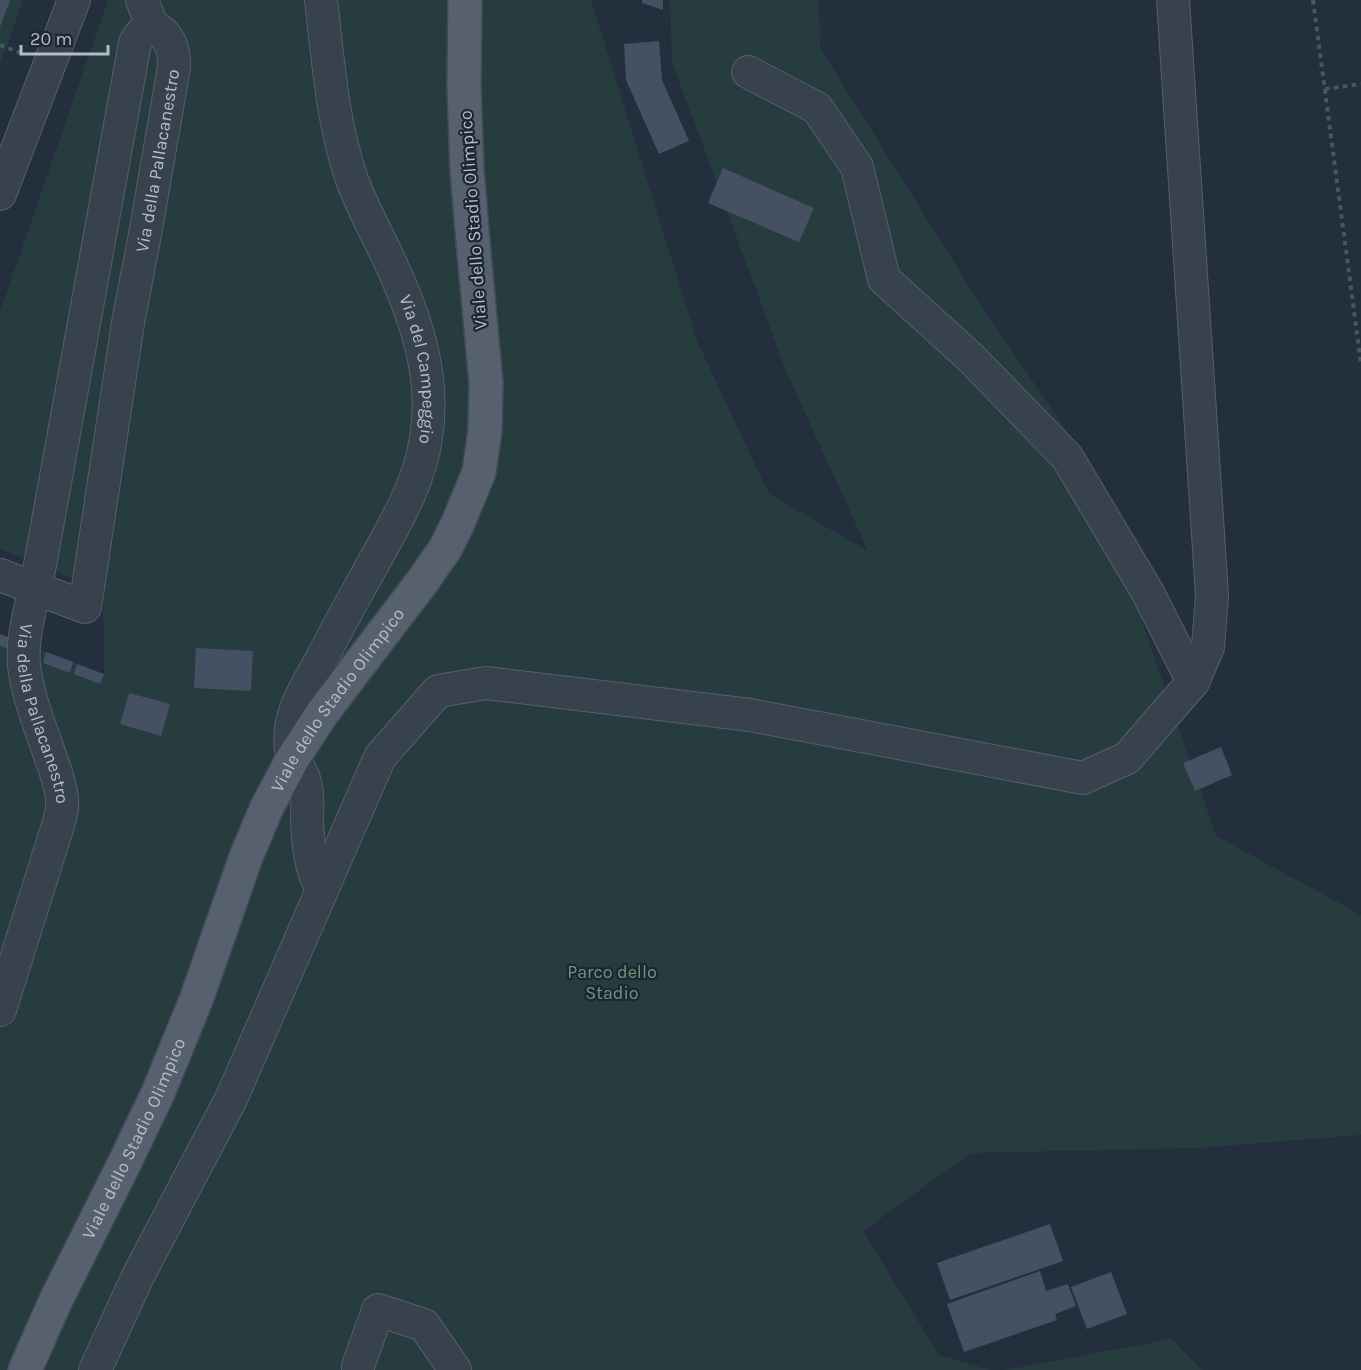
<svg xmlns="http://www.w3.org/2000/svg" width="1361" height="1370" font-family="Karla,sans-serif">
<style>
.green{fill:#263c3f}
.building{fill:#455162}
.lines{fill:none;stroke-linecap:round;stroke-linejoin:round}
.minor-casing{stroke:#565f6c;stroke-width:34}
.major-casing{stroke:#414a57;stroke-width:36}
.path{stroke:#44595c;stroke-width:4;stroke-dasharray:4.5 4.5;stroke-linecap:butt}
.minor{stroke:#38414e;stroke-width:32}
.major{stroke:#56606e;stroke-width:33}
.labels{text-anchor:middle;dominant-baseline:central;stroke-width:4.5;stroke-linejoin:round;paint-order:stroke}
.street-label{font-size:18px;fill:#b4bcc9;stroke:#1d2633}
.park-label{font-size:18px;fill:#6b9a76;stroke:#1d2633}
</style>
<rect width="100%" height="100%" fill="#242f3e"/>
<!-- green -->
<g class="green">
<path d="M0,0H23L0,65Z"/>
<path d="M108,0H591L697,341L769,494L868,551L786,371L672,62L670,0H819L820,48L977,299L1087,461L1216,836L1361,915V1135L1196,1148L971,1153L863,1231L939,1355L990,1370H0V634L104,674L103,590L0,549V312Z"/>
<path d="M1171,1339L1202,1370H1005Z"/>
</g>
<!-- building -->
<g class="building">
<path d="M0,0H10L0,27Z"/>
<path d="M642,0H663V10L642,3Z"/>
<path d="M659,41L662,80L689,141L659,154L626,80L624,44Z"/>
<path d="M723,168L814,208L799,242L708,203Z"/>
<path d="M0,634L13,639L10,649L0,646Z"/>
<path d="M196,648L253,651L251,691L194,688Z"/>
<path d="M46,652L73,662L70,673L43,663Z"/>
<path d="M77,664L104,674L100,684L74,674Z"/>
<path d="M129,693L170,704L161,736L120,724Z"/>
<path d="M1221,747L1232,775L1195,791L1183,763Z"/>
<path d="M1050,1224L1063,1261L950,1300L937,1263Z"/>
<path d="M1040,1271L1046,1291L1068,1284L1076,1306L1055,1314L1057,1320L964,1352L947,1304Z"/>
<path d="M1111,1272L1127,1314L1087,1329L1071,1287Z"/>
</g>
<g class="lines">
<defs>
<g id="minor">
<path d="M142,0L153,28"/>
<path id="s1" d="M321,0C328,59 332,120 351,177C362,208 378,235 391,264C416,318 436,377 426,438C420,482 396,522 375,560C357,593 338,626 321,660C309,682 294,704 291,729C290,738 290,749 293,758C294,762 298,766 300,770C304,777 306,784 307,793C308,807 306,821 308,835C309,854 313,873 322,890"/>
<path d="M748,72L817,108L857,167L884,279L972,359L1067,457L1147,591L1193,682"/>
<path d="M0,194L74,0"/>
<path id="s2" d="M0,575L85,607L128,323L146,229L174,67C174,61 174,55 172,48C164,27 147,19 135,43L40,565C34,595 21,636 24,665C27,694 39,723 48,750C54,766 60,782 62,799C63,807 61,815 59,822L0,1010"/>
<path d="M95,1370L138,1276L231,1099L380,757L438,691L486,683L750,715L1083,778L1127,758L1193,682L1208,647L1212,595L1173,0"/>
<path d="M358,1370V1366L378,1310L424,1325L455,1370"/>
</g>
<g id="major">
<path id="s3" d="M25,1370L55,1302L124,1164L158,1093L196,1000L246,857L267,807L293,758L323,712L422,582L445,549L458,523L479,472L485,431L486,383L473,242L467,170L464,86L465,0"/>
</g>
</defs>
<!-- minor casing -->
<use href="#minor" class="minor-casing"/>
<!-- major casing -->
<use href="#major" class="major-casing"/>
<!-- path -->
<g class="path">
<path d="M1313,0L1361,364"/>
<path d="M0,45L21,53"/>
<path d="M1325,89L1361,84"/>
</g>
<!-- minor -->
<use href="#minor" class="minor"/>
<!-- major -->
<use href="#major" class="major"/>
</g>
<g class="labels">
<!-- street labels -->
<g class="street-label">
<text stroke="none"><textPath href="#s2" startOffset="543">Via della Pallacanestro</textPath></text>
<text transform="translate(473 220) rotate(-94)">Viale dello Stadio Olimpico</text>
<text stroke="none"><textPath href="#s1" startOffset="386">Via del Campeggio</textPath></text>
<text stroke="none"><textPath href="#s3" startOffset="742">Viale dello Stadio Olimpico</textPath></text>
<text stroke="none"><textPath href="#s2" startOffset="1394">Via della Pallacanestro</textPath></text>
<text stroke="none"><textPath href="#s3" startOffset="256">Viale dello Stadio Olimpico</textPath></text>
</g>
<!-- park labels -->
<g class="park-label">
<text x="612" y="972">Parco dello<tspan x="612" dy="21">Stadio</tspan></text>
</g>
</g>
<!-- scale -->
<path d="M21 45v9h87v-9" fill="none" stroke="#b4bcc9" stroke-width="3"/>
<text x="30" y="45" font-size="18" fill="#b4bcc9" stroke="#1d2633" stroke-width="4.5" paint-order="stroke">20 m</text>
</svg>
